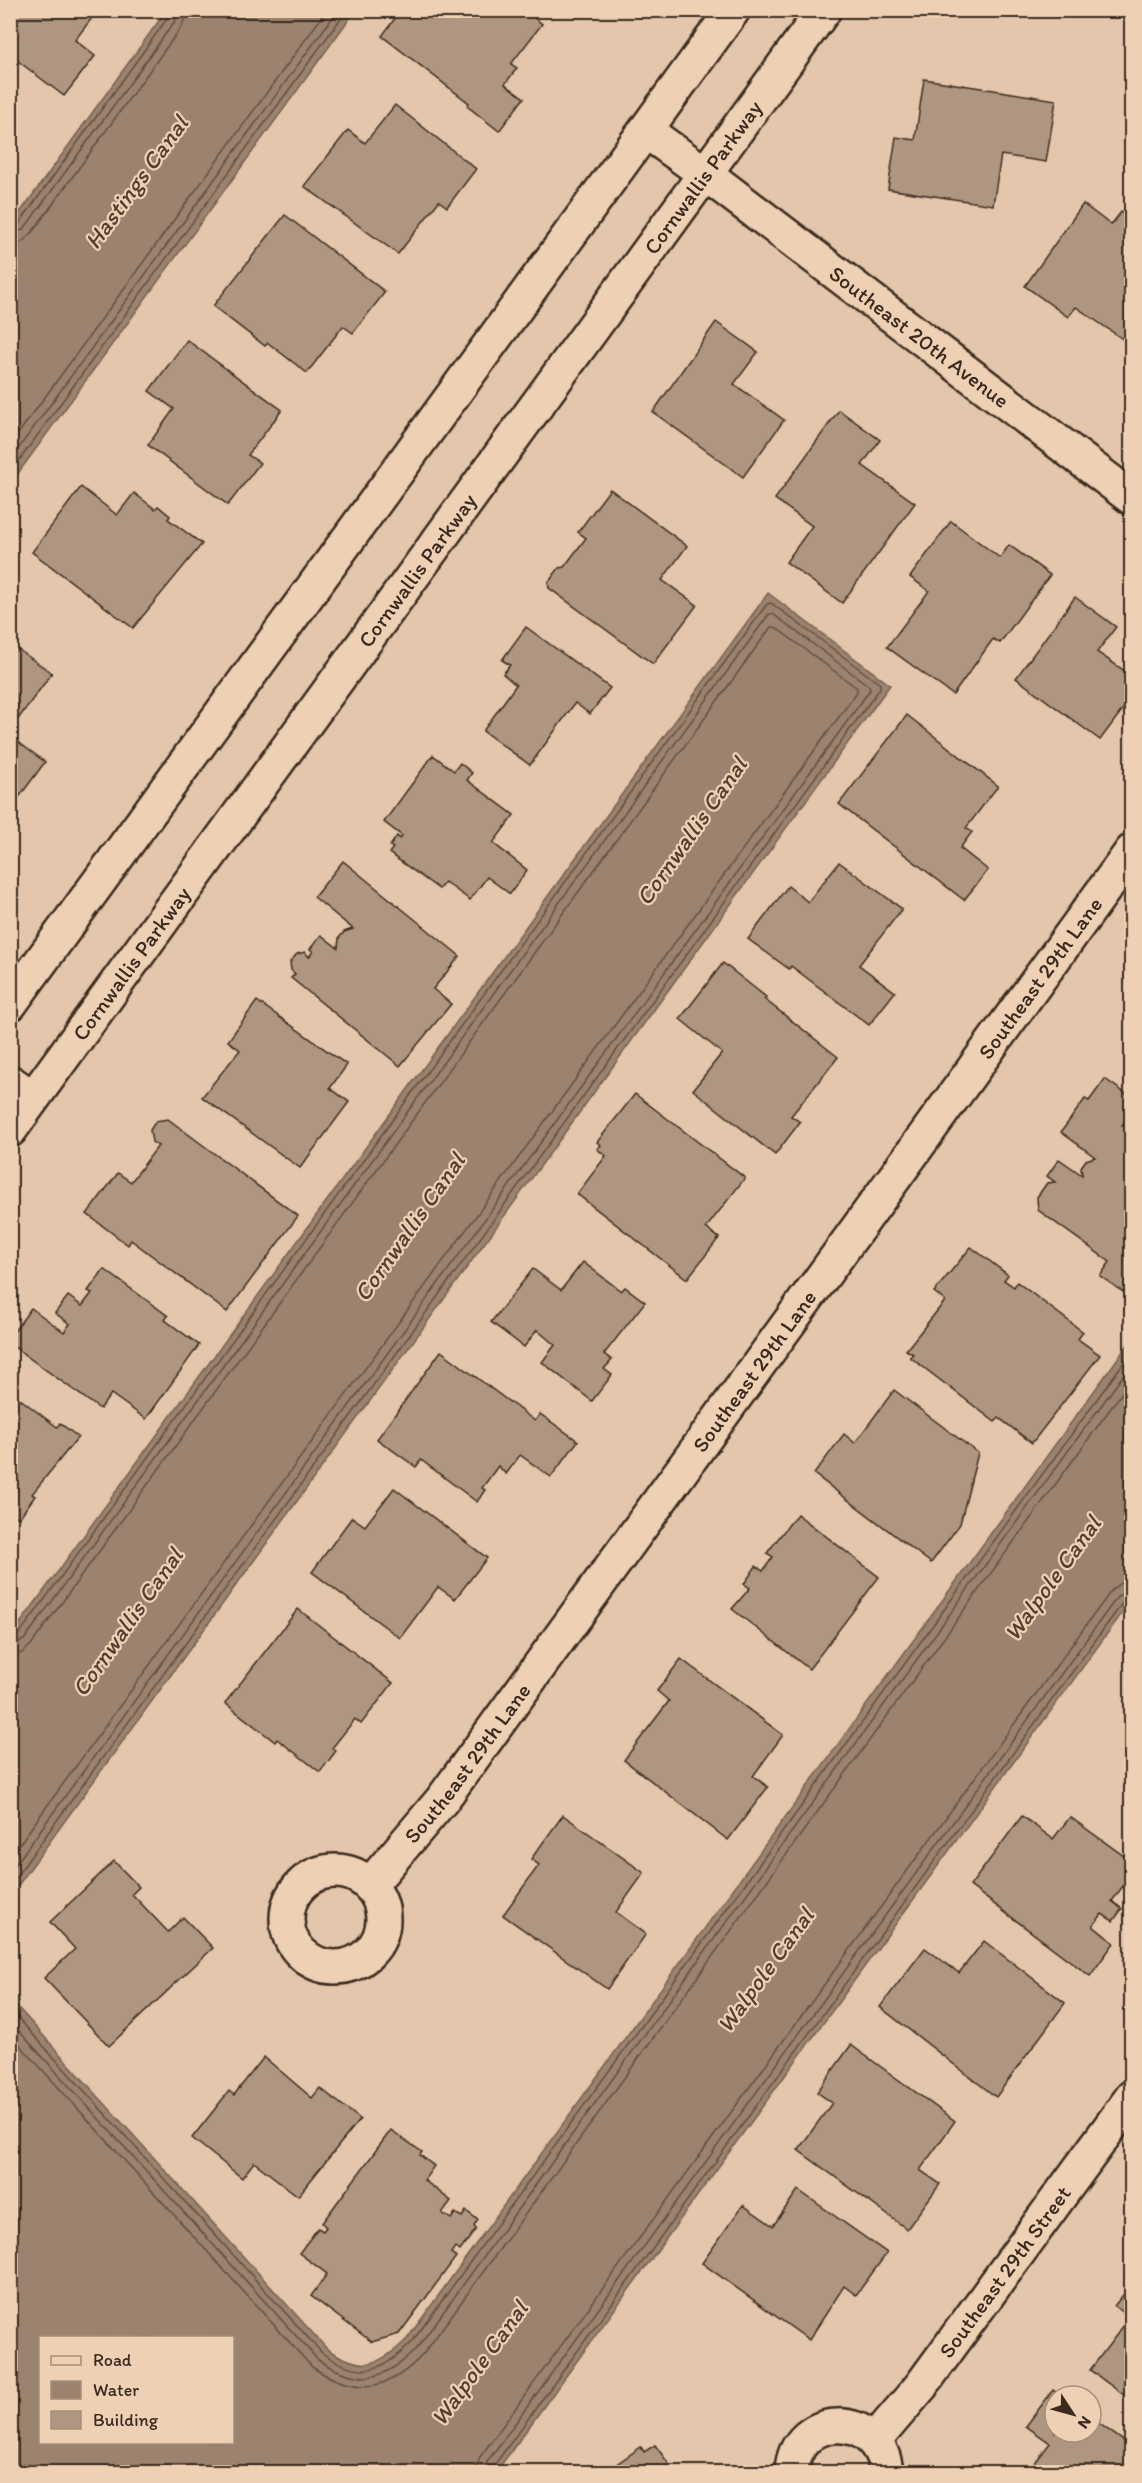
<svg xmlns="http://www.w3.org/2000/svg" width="1142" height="2483" font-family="Itim,sans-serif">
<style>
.water{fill:#9c836f;stroke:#755f4f;stroke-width:1.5;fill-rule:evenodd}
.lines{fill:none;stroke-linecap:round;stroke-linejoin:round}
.shore{stroke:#624e3e;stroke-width:1.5}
.building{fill:#af9680;stroke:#3b2a1e;stroke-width:1.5}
.minor-casing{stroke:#3b2a1e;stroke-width:38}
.tertiary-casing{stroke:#3b2a1e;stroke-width:38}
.minor{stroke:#eed0b4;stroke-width:33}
.tertiary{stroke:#eed0b4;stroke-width:33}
.labels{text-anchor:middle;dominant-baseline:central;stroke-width:4.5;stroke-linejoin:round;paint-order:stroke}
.street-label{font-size:22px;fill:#3b2a1e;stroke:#eed0b4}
.water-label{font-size:24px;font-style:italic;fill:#534032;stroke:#eed0b4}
</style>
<rect width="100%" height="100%" fill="#e3c6ab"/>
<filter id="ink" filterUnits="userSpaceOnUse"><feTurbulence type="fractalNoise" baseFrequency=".0167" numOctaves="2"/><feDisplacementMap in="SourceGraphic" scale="12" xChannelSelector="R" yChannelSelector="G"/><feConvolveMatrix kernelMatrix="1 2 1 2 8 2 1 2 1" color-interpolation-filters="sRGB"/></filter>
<g filter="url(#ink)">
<!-- water -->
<g class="water">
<path d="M166,11H355L11,483V225Z"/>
<path d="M768,593L890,685L11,1895V1636Z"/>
<path d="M1131,1340V1601L496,2472H11V2000L327,2349C362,2371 378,2368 407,2339ZM40,2338H232V2442H40Z"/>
</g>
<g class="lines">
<!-- shore -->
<g class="shore">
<path d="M10,228L18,225L169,16L170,10"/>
<path d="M10,235L24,229L175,21L178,10"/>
<path d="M10,244L22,242L31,234L182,26L187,10"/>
<path d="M10,445L327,10"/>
<path d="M10,460L338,10"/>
<path d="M10,473L347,10"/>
<path d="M10,1639L18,1636L767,604L771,603L880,684V688L10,1885"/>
<path d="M10,1646L24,1640L769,614H773L869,686L870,690L10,1872"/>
<path d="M10,1655L22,1653L31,1645L771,627H775L857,688V692L10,1857"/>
<path d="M10,2009L322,2353C359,2378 382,2374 412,2342L1132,1351"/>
<path d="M10,2021L318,2360C359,2386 385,2382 418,2347L1132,1363"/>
<path d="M10,2034L312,2367C356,2396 390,2392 425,2352L1132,1379"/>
<path d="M475,2472L480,2457L1111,1591L1120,1583L1132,1581"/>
<path d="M484,2472L487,2462L1118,1596L1132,1590"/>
<path d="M492,2472L493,2467L1124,1601L1132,1598"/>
</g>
</g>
<!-- building -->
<g class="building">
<path d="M10,10H98L75,40L95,56L64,96L10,55Z"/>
<path d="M401,10H524L542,24L511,64L517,68L505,84L524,98L499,131L467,106L469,103L382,36Z"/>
<path d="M924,79L1056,100L1046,162L1001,155L993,205L888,189L896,137L915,140Z"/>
<path d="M395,105L476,169L447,207L439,201L398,254L304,186L348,130L365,143Z"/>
<path d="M1083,204L1111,225L1121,212L1132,220V335L1127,342L1076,307L1068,317L1025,286Z"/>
<path d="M285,215L385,292L353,333L343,326L307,373L268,343L265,346L213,306Z"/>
<path d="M716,322L758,352L734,384L784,420L743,477L653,412Z"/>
<path d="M187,340L282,410L248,455L260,463L228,505L148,445L174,409L149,391Z"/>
<path d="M839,410L880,440L862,465L915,503L842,603L786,562L812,526L775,499Z"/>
<path d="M81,487L117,515L134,493L155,509L158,506L170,516L168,519L202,544L133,628L32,552Z"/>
<path d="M610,489L687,546L662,580L697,605L653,664L549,588L548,583L559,568L564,567L586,538L578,532Z"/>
<path d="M951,521L1000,558L1009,545L1050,575L1000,643L993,639L953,695L887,647L929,591L910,577Z"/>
<path d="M1075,597L1116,627L1097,652L1132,676V697L1100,740L1016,678Z"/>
<path d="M526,627L610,688L590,714L575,703L530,765L483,731L516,685L503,674L510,665L502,660Z"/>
<path d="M10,644L52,673L10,730Z"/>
<path d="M907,715L998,786L966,828L972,832L960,848L988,870L964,900L839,804Z"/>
<path d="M10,736L45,762L20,796L10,789Z"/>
<path d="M433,755L454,771L460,763L472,773L467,780L514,815L493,843L527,870L510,894L487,877L470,900L445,882L439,889L389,853L393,848L390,846L397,836L400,839L402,836L384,822Z"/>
<path d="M343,861L460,956L433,989L451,1004L400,1066L291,978L295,974L291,970L290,962L297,954L305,952L309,957L313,951L310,949L321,935L338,948L339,938L344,932L353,929L314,897Z"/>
<path d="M839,862L902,909L859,965L895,992L869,1025L791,966L789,969L748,939L788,886L808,902Z"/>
<path d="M723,963L766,997L764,999L838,1057L791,1116L800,1122L775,1155L693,1090L722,1053L680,1019Z"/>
<path d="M257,1001L347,1065L330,1088L349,1102L300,1168L202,1097L240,1050L228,1041Z"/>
<path d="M1105,1079L1132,1098V1112L1122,1125L1132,1133V1298L1100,1276L1110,1262L1038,1210L1037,1197L1047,1183L1055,1182L1047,1176L1059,1159L1082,1175L1081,1167L1086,1160L1095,1157L1061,1132L1085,1099L1089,1101Z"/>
<path d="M635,1094L745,1178L706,1228L719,1238L687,1279L577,1194L606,1156L597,1149L601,1145L597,1142Z"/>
<path d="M168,1119L298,1216L227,1312L131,1240L128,1245L87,1214L118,1173L131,1182L158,1146L152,1142L150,1130L156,1121Z"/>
<path d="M971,1247L1008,1275L1004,1280L1014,1287L1017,1282L1083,1332L1078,1339L1100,1355L1032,1443L999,1418L995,1422L910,1357L913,1354L906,1350L945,1301L934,1292Z"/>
<path d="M583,1262L621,1291L625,1287L645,1302L604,1354L612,1360L604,1369L612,1375L592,1401L542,1362L555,1345L537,1330L524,1347L491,1322L533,1269L561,1290Z"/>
<path d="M104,1269L168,1316L165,1320L199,1345L146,1419L111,1394L100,1409L10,1344V1337L31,1308L64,1332L70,1324L55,1313L68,1296L82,1306L92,1293L88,1291Z"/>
<path d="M441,1351L535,1421L540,1414L578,1441L551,1477L520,1455L506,1474L498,1466L482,1488L485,1490L477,1502L421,1460L416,1467L377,1439Z"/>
<path d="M894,1390L978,1453L960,1524L931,1563L814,1474L844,1434L855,1443Z"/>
<path d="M11,1392L57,1427L60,1423L78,1437L32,1494L35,1496L19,1518L10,1512Z"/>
<path d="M394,1488L487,1558L455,1599L438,1587L400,1638L312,1572L352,1517L365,1526Z"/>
<path d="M797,1514L879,1577L809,1669L732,1609L750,1588L744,1584L756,1566L763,1571L773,1557L767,1553Z"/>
<path d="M298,1609L393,1683L361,1724L355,1719L332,1748L336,1751L320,1772L277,1739L275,1742L225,1703Z"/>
<path d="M681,1659L783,1735L753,1776L768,1787L728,1840L624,1760L669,1701L657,1691Z"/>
<path d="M563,1815L644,1873L616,1912L646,1934L607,1989L503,1915L539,1865L531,1859Z"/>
<path d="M1022,1816L1053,1839L1070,1817L1132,1862V1881L1126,1888L1123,1886L1112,1901L1122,1909L1113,1921L1102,1914L1093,1926L1114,1943L1090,1976L970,1886Z"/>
<path d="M114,1861L139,1887L132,1894L168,1932L183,1917L213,1948L109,2046L44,1978L75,1949L50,1922Z"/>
<path d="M984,1941L1065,2003L996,2097L880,2007L925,1948L959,1973Z"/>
<path d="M851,2045L955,2121L920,2170L940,2184L907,2229L798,2150L832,2103L817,2092Z"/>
<path d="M264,2057L312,2098L320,2088L360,2119L298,2196L254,2162L242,2178L192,2138L229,2091L234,2095Z"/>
<path d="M391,2130L422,2152L420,2155L434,2166L424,2180L451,2201L442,2213L451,2219L455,2213L462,2217L466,2211L478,2220L474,2226L476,2229L460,2251L455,2247L451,2253L456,2257L399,2334L372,2342L311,2296L327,2274L299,2253L318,2228L323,2231L326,2227L322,2223Z"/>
<path d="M798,2190L887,2253L856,2295L844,2286L809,2340L702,2263L743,2205L773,2226Z"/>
<path d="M1132,2284V2401L1090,2370L1130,2317L1114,2306Z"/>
<path d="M1053,2390L1061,2396H1055V2432H1091V2418L1132,2447V2472H1028L1050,2443L1026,2426Z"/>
<path d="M655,2445L669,2464L658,2472H605L641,2447L644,2452Z"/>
</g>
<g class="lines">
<defs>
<g id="minor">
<path id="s1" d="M707,175L1132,498"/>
<circle cx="335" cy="1919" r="48"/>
<path id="s2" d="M370,1885L442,1800L1132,851"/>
<path id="s3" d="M874,2441L921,2386L1132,2097"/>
<path d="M792,2472C794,2411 881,2410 886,2472"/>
</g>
<g id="tertiary">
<path d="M646,131L707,175"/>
<path d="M10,1004L733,10"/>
<path d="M10,1082L33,1098"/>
<path id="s4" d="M10,1130L824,10"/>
</g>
</defs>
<!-- minor casing -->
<use href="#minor" class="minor-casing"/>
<!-- tertiary casing -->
<use href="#tertiary" class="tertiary-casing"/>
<!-- minor -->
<use href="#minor" class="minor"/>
<!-- tertiary -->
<use href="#tertiary" class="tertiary"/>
</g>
</g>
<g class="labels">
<!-- street labels -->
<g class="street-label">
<text stroke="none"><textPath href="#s4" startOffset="1178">Cornwallis Parkway</textPath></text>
<text stroke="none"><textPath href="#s1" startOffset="267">Southeast 20th Avenue</textPath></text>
<text stroke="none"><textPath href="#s4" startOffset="692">Cornwallis Parkway</textPath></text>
<text stroke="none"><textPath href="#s4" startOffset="206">Cornwallis Parkway</textPath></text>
<text stroke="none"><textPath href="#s2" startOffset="1128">Southeast 29th Lane</textPath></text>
<text stroke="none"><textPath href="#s2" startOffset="642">Southeast 29th Lane</textPath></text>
<text stroke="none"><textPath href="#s2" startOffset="156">Southeast 29th Lane</textPath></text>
<text stroke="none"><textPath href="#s3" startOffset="214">Southeast 29th Street</textPath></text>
</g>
<!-- water labels -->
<g class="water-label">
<text transform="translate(136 182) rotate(-54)">Hastings Canal</text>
<text transform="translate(691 831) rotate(-55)">Cornwallis Canal</text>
<text transform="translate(409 1227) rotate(-55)">Cornwallis Canal</text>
<text transform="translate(1052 1578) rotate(-54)">Walpole Canal</text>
<text transform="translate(127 1622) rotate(-55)">Cornwallis Canal</text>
<text transform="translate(765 1970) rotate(-54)">Walpole Canal</text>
<text transform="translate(479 2363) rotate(-54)">Walpole Canal</text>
</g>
</g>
<!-- margin -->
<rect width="1142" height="2483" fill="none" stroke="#eed0b4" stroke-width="36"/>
<rect x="18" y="18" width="1106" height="2447" fill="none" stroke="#3b2a1e" stroke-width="2" filter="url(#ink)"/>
<!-- legend -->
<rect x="39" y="2336" width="195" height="108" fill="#eed0b4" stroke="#a68e78" stroke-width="1.5"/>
<rect x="51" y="2356" width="30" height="9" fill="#eed0b4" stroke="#a68e78" stroke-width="1.5"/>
<text x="93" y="2366" font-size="18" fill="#3b2a1e">Road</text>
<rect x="51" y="2381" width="30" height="18" fill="#9c836f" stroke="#a68e78" stroke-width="1.5"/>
<text x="93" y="2396" font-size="18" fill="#3b2a1e">Water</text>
<rect x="51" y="2411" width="30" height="18" fill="#af9680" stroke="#a68e78" stroke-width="1.5"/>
<text x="93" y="2426" font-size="18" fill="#3b2a1e">Building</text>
<!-- north arrow -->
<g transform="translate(1073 2414) rotate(126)"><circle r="28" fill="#eed0b4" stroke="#a68e78" stroke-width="1.5"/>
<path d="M0-4.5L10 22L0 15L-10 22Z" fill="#3b2a1e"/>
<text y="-9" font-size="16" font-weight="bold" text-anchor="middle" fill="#3b2a1e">N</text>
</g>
</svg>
